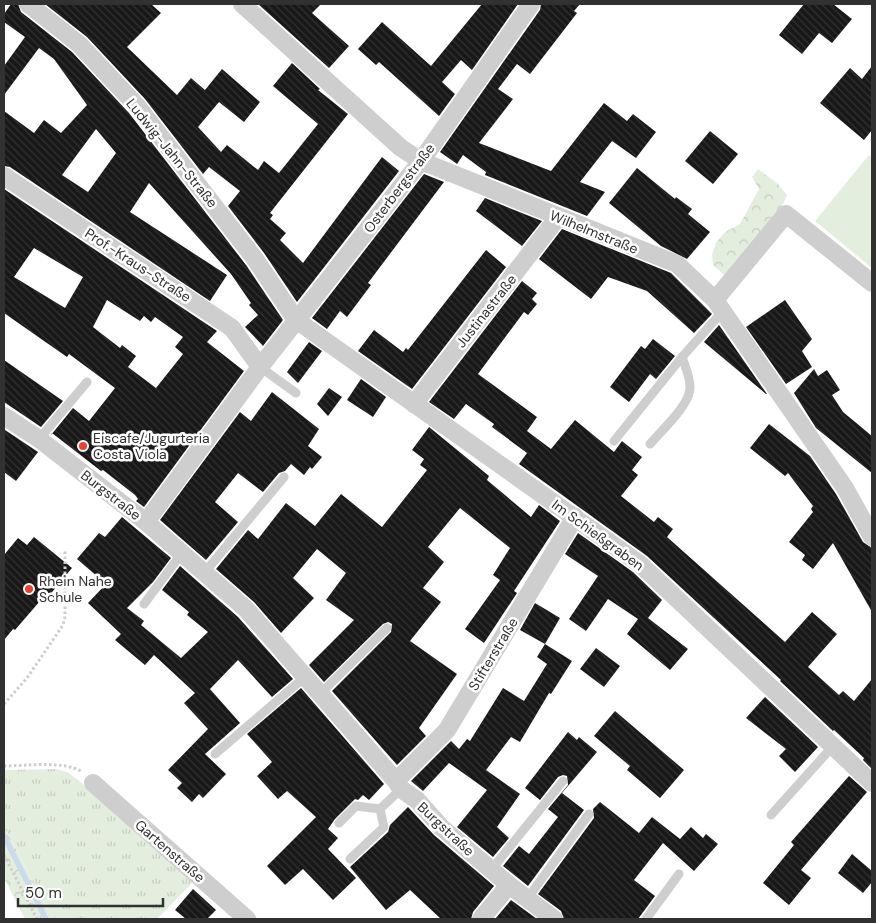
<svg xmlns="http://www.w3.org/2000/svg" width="876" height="923" font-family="'DM Sans',sans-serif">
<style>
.grass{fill:url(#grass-tufts)}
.park{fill:url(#park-crowns)}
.pitch{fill:#e4eedf}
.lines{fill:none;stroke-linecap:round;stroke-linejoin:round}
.stream{stroke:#cbdbed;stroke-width:5.5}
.building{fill:url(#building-back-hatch);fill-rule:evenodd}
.path{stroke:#cecece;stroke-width:3;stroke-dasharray:2.5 2.5;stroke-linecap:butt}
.service{stroke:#cecece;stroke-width:9}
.minor{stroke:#cecece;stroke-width:18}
.poi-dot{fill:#e94132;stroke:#fff;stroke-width:2}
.labels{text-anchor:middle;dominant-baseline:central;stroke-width:5;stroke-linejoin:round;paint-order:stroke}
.street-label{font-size:14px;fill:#313131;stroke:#fff}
.poi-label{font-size:14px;fill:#313131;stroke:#fff;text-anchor:start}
</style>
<defs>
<pattern id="grass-tufts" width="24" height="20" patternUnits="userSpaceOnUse" patternTransform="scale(1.25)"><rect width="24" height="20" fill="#e4eedf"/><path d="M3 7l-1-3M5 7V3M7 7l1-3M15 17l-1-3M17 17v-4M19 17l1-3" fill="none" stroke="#c4cdc0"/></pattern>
<pattern id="park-crowns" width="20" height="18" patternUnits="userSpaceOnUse" patternTransform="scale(1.25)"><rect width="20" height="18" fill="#e4eedf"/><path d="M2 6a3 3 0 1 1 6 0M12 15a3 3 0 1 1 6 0" fill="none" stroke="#c4cdc0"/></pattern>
<pattern id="building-back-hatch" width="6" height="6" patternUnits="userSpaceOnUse" patternTransform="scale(1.25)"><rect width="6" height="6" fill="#181818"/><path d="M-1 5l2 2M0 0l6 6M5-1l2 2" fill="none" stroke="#313131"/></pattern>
</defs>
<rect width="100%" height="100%" fill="#fff"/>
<!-- grass -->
<path class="grass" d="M56,769L67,772L77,779L193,882L157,919H53L4,827V770Z"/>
<!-- park -->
<g class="park">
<path d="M758,169L778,184L787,195L783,204L726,277L713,265L712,255L716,243L725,232L740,224L759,189L752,177Z"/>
<path d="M4,827L53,919H25L4,878Z"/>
</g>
<!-- pitch -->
<path class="pitch" d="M869,155L872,158V268L815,221Z"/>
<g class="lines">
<!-- stream -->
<path class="stream" d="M4,836L46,919"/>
</g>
<!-- building -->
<g class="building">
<path d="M11,4H18L21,12L72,52L129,113L246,265L283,320L263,346L245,327L258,315L249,305L251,303L231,274L149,183L130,212L227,275L210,301L10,167L4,166V111L34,133L44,120L61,133L87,105L54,59L39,48L4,95V66L25,37L4,22V14ZM96,129L116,153L88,192L62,175Z"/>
<path d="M45,4H151L161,13L127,47L177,95L191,78L205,90L222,69L260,102L244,122L219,102L198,127L221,152L227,145L258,170L264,161L279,173L318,124L273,86L292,63L320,89L318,90L348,114L270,213L273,215L270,219L286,233L280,240L303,263L382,157L399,171L297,302L264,253L228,206L240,191L209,167L203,174L145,99L87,37Z"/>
<path d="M258,4H321L312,13L349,46L329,68Z"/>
<path d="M482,4H518L472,70L461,60L442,82L455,94L439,116L379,62L376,65L358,49L382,22L431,66Z"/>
<path d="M541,4H580L574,11L577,13L530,74L517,64L498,89L513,99L479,143L551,171L604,103L627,121L633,114L656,132L636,158L612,141L580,182L605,192L587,216L485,175L486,172L463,155L457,164L440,152L540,10Z"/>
<path d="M804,4H833L852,19L832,43L819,33L802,54L779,35Z"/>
<path d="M872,66V130L864,140L820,103L850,68L862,79Z"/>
<path d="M710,131L738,154L713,184L685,161Z"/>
<path d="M637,168L675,199L676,197L692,209L688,214L710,232L687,259L661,246L609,203Z"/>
<path d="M424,174L444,182L368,283L371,285L347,317L340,311L327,329L312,318Z"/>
<path d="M4,189L217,331L207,342L244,371L144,507L136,501L138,499L135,495L103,470L101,471L52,433L51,435L73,408L89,421L115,388L69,354L67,357L4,313ZM34,248L83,277L65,308L14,277ZM107,300L140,321L144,316L151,322L155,317L183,337L175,347L183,354L156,388L128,367L136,356L122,345L120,348L93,327Z"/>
<path d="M485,198L507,207L542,221L522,246L476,211Z"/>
<path d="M562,229L671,273L712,314L694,333L647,291L608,277L591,299L539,259Z"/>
<path d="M486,250L506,267L412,389L358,351L374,330L403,352L406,348L408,350Z"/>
<path d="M522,281L537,293L532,299L537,304L528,315L524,312L478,374L537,417L527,431L551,449L575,420L614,452L622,441L642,457L632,470L638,475L621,496L654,522L658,517L673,529L667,537L785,642L812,612L837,634L808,667L839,695L843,691L854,701L872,679V769L863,760L864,758L834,730L833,731L780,681L781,680L647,556L519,464L527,453L492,427L494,424L466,404L454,419L429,402Z"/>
<path d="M785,300L812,339L802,351L812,367L786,384L746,327Z"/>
<path d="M719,325L767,394H766L704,342Z"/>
<path d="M653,339L675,356L656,379L650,374L629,402L610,387L641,346L645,349Z"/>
<path d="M309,342L322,351L298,383L287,372Z"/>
<path d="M4,360L63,401L41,427L4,402Z"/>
<path d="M814,369L818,376L827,370L840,390L832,395L843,412L872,436V473L816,428L794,393Z"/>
<path d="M361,379L386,397L373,417L347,400Z"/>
<path d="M329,388L342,397L328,416L317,404Z"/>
<path d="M272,392L319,429L308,446L322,457L312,469L310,467L304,475L291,464L285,471L279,473L263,492L238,473L215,502L238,522L206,560L160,520L240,412L251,421Z"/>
<path d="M769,424L810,456L836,494L863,542L872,548V612L833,543L813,569L802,560L805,555L789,542L813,512L811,509L813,506L788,473L785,476L750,448Z"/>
<path d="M429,427L489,476L487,480L531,517L539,505L560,521L514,591L517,593L484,643L465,629L500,580L493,575L510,548L460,508L428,547L444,562L423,588L441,602L410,641L457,674L419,728L426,736L397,765L332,691L391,632L392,624L388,622L383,624L324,682L309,665L354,620L326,600L346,573L317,549L293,578L314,598L281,633L254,602L216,569L248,530L258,539L286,503L315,526L341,494L382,527L427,470L420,465L424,459L412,450Z"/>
<path d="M5,430L38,452L16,481L4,472Z"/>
<path d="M122,517L171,558L153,582L127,608L144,621L141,625L181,658L208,632L187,615L189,612L162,590L180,566L238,617L293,679L272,697L238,660L210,689L240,723L205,754L226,774L203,798L199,794L192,802L177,788L182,783L168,770L208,729L184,703L195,693L154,655L145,665L115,640L121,634L88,603L106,584L77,559L99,533L105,537Z"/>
<path d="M578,533L633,572L662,600L648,618L688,649L670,670L627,634L638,619L608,599L586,631L569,619L598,576L565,554Z"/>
<path d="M34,537L72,568L43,603L40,601L15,630L13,629L4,640V555L18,538L27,545Z"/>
<path d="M535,603L560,618L545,644L520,630Z"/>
<path d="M545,644L572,661L551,694L549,693L520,742L511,737L486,770L520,794L497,827L509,838L493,857L457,827L487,790L449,763L423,791L411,781L451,741L459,749L467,739L470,741L503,688L524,701L547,664L537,657Z"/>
<path d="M596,648L620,666L604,687L580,669Z"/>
<path d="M301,688L384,784L369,800L363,795L358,800L355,799L335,819L328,829L338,838L328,849L356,878L333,900L303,869L285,885L267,866L316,817L287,791L278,799L257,776L272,762L247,734Z"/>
<path d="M765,697L818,747L795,772L779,756L786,749L746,718Z"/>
<path d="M615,711L684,770L660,798L627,770L630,766L594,736Z"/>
<path d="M568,732L577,740L579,737L597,752L562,793L584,810L528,886L503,866L519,846L529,854L558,817L548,809L568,785L567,776L563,775L558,777L540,800L525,788Z"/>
<path d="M849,776L867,792L801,870L811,878L789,905L763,883L794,845L791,842Z"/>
<path d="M600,802L639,833L652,817L680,839L691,827L703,838L706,834L718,844L694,871L663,843L634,880L655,896L638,919H564L561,911L538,894L594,818L593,809Z"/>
<path d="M408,807L434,835L494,886L473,912L471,919H441L410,890L386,910L350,867L388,832L390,825Z"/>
<path d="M852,854L872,871V882L863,893L838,873Z"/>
<path d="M193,889L216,910L207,919H186L175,910Z"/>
<path d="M511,900L537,919H495Z"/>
</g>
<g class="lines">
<!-- path -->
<g class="path">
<path d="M4,704L27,678L63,625L65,617V549"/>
<path d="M4,766C25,766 65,760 82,772"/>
<path d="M4,855L37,919"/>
</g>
<!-- service -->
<g class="service">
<path d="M260,367L296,393"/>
<path d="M39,439L87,382"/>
<path d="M614,441L682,357L723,311"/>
<path d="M650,444C661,431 691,404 690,387C690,377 685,366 682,357"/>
<path d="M205,572L284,477"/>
<path d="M144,604L182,553"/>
<path d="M321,693L387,628"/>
<path d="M215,754L306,676"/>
<path d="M771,815L833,746"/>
<path d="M339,823L356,806L380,809L401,789"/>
<path d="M350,859L384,827L380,809"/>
<path d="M491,870L563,781"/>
<path d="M527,899L589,814"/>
<path d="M646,919L679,874"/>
</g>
<!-- minor -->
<g class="minor">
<path d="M28,4L79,44L137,106L255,259L296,320L640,564L872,783"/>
<path d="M242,4L401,148L421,161L677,264L715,300L845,488L872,537"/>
<path d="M4,176L232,328L260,367"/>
<path d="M715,300L786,214L872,283"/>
<path d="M414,404L558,217"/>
<path d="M4,416L39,439L146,522L246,609L396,781L401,789L417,800L441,827L509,885L554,919"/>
<path d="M146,522L260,367L421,161L531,4"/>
<path d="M396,781L447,730L575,517"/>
<path d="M93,783L247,919"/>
<path d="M481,919L509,885"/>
</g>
</g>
<!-- markers -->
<g class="poi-dot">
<circle cx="83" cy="446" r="5"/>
<circle cx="29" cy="589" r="5"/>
</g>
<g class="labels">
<!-- street labels -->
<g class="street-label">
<text transform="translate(172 153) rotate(51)">Ludwig-Jahn-Straße</text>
<text transform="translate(399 188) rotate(-53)">Osterbergstraße</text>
<text transform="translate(594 232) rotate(22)">Wilhelmstraße</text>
<text transform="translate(138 265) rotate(33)">Prof.-Kraus-Straße</text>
<text transform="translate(486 311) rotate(-52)">Justinastraße</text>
<text transform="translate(111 495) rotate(38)">Burgstraße</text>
<text transform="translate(598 535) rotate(36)">Im Schießgraben</text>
<text transform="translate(493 654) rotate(-59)">Stifterstraße</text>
<text transform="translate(446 829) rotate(43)">Burgstraße</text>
<text transform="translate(170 851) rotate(41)">Gartenstraße</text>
</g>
<!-- poi labels -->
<g class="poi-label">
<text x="93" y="438">Eiscafe/Jugurteria<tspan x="93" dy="16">Costa Viola</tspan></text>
<text x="39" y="581">Rhein Nahe<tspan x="39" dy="16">Schule</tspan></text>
</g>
</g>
<!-- border -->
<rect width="876" height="923" fill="none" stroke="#313131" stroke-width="10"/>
<!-- scale -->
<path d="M18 898v8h145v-8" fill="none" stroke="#313131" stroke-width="2.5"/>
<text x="25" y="898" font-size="15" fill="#313131" stroke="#ffffff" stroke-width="4" paint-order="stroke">50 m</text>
</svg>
